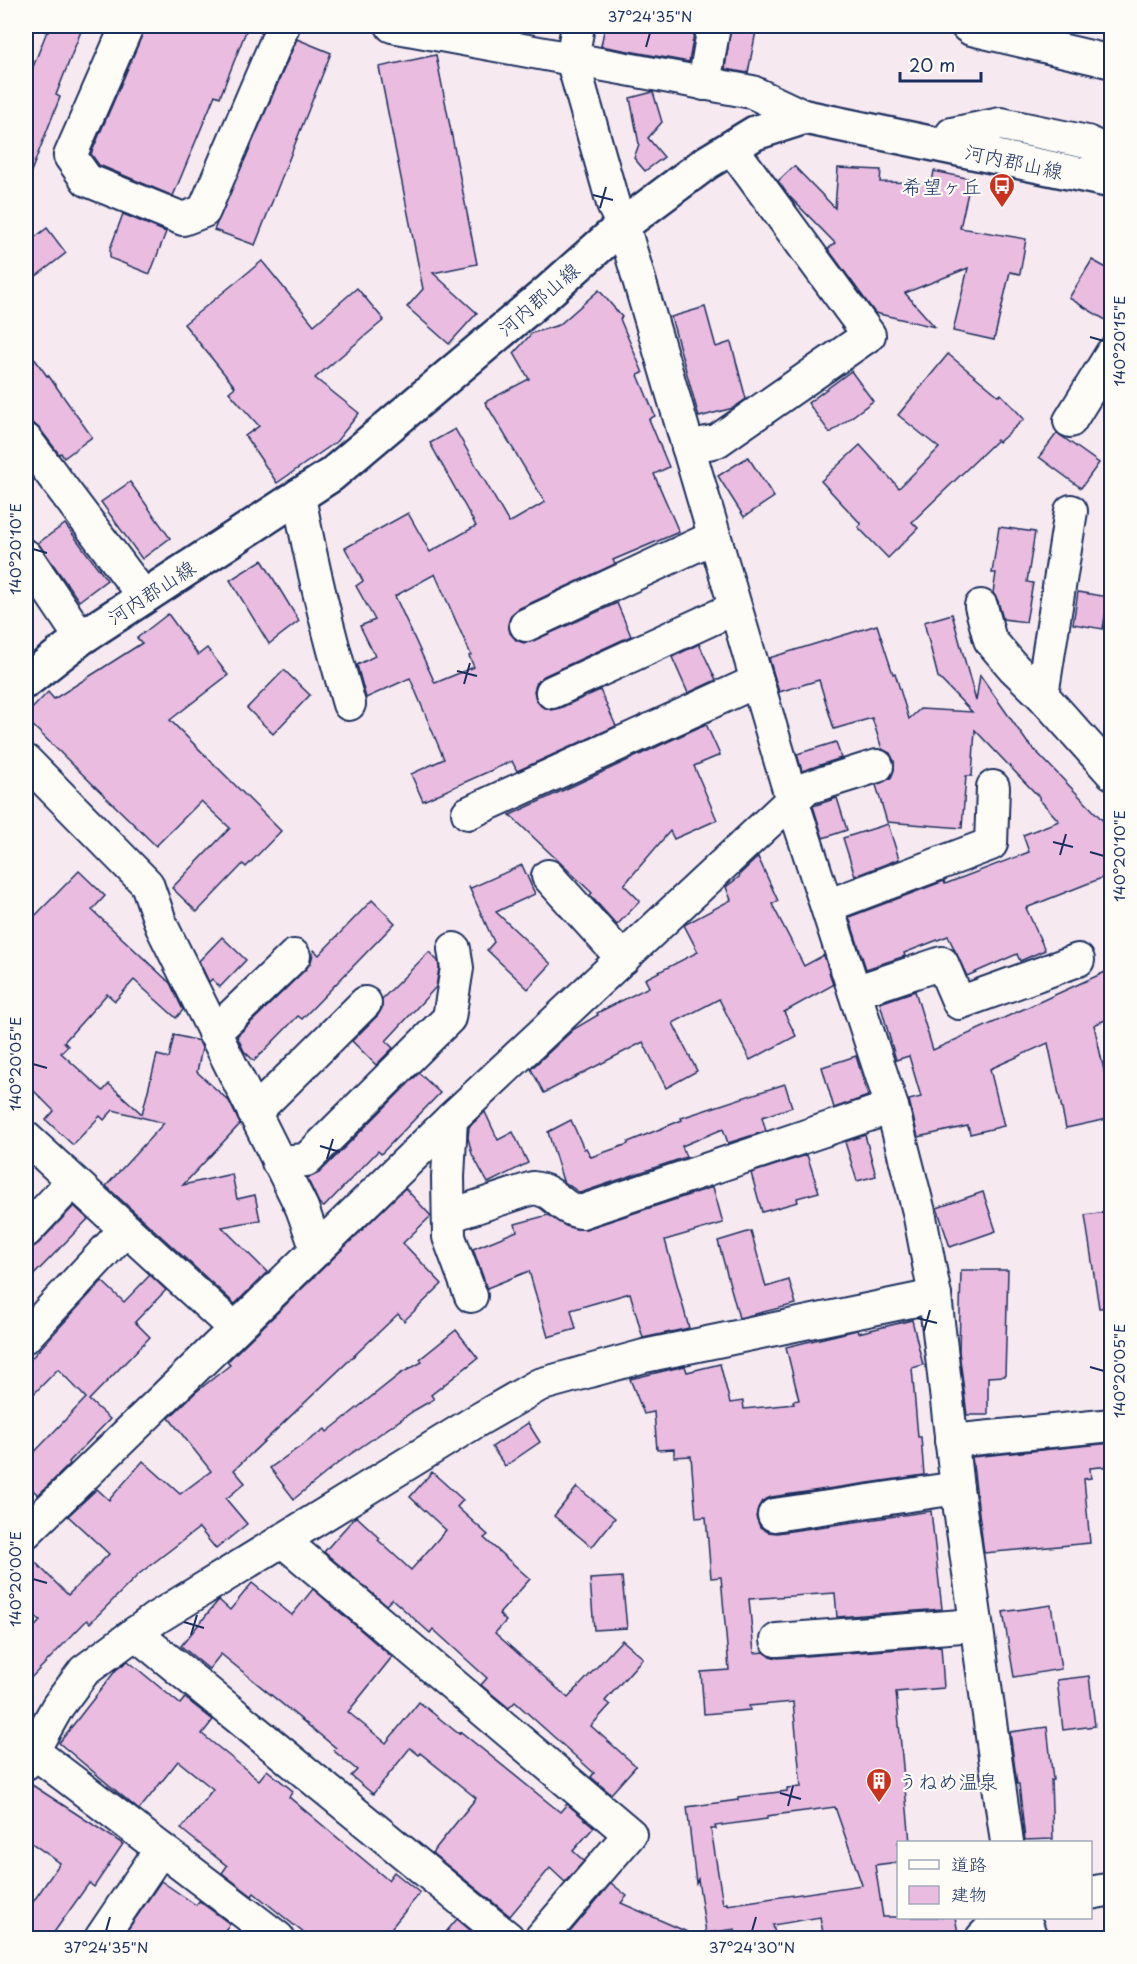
<svg xmlns="http://www.w3.org/2000/svg" width="1137" height="1964" font-family="'Playpen Sans','Klee One',sans-serif">
<style>
.building{fill:#e9bce0;stroke:#1b2f5e;stroke-width:1.5;fill-rule:evenodd}
.lines{fill:none;stroke-linecap:round;stroke-linejoin:round}
.minor-casing{stroke:#1b2f5e;stroke-width:36}
.secondary-casing{stroke:#1b2f5e;stroke-width:38}
.minor{stroke:#fdfcf7;stroke-width:32}
.secondary{stroke:#fdfcf7;stroke-width:33}
.ticks{fill:none;stroke:#1b2f5e;stroke-width:2}
.labels{text-anchor:middle;dominant-baseline:central;stroke-width:4.5;stroke-linejoin:round;paint-order:stroke}
.street-label{font-size:20px;fill:#1b2f5e;stroke:#fdfcf7}
.poi-label{font-size:20px;fill:#1b2f5e;stroke:#fdfcf7;text-anchor:end}
.neatline{fill:none;stroke:#1b2f5e;stroke-width:2}
.ticks-label{font-size:15px;text-anchor:middle;fill:#1b2f5e}
</style>
<rect width="100%" height="100%" fill="#f7e9f0"/>
<filter id="ink" filterUnits="userSpaceOnUse"><feTurbulence type="fractalNoise" baseFrequency=".0167" numOctaves="2"/><feDisplacementMap in="SourceGraphic" scale="12" xChannelSelector="R" yChannelSelector="G"/><feConvolveMatrix kernelMatrix="1 2 1 2 8 2 1 2 1" color-interpolation-filters="sRGB"/></filter>
<g filter="url(#ink)">
<!-- building -->
<g class="building">
<path d="M51,26H83L56,95L60,97L27,182L26,181V85L47,31L48,32Z"/>
<path d="M145,26H248L220,97L215,95L173,196L99,165L91,154L143,33Z"/>
<path d="M605,26H685L695,28L689,62L601,46Z"/>
<path d="M731,26H757L748,73L725,69Z"/>
<path d="M297,39L331,53L255,245L214,230Z"/>
<path d="M436,55L477,264L433,273L477,313L449,344L407,307L423,289L379,67Z"/>
<path d="M653,92L662,122L648,138L664,157L645,171L634,158L639,144L630,98Z"/>
<path d="M794,166L835,208L838,168L881,170L880,182L932,183L934,171L971,179L960,228L1026,239L1020,274L1010,272L994,340L953,331L968,268L905,293L935,327L875,313L828,249L835,243L788,195L778,181Z"/>
<path d="M123,214L166,232L150,274L110,258V249Z"/>
<path d="M47,228L66,253L26,284V244Z"/>
<path d="M1092,260L1112,271V324L1069,298Z"/>
<path d="M262,261L314,325L357,288L384,320L315,378L359,413L336,442L277,483L245,436L259,426L229,392L235,387L184,324Z"/>
<path d="M599,290L622,317L620,319L643,373L638,375L655,416L649,419L669,467L654,474L679,532L613,560L615,564L518,609L511,615L508,624L510,633L516,640L524,643L533,641L617,603L631,636L544,676L537,682L534,691L536,700L541,706L551,710L560,708L600,690L616,726L517,771L512,761L423,801L411,774L444,759L410,678L366,698L357,665L375,656L360,626L375,620L356,586L363,581L345,548L408,513L430,552L476,526L430,443L455,429L509,523L545,502L485,402L529,379L514,353L532,333L559,325ZM435,574L471,655L469,656L474,667L435,683L395,596Z"/>
<path d="M705,307L716,347L731,342L746,399L733,408L699,417L671,317Z"/>
<path d="M26,347L47,376L48,375L92,437L64,458L61,453L59,454L40,429L34,424L26,422Z"/>
<path d="M948,354L999,396L1001,394L1024,419L999,442L997,440L912,522L918,528L888,558L858,527L861,524L821,481L860,445L899,488L939,448L898,415Z"/>
<path d="M851,371L873,401L830,433L808,403Z"/>
<path d="M1057,433L1099,463L1081,488L1039,457Z"/>
<path d="M748,457L774,497L744,517L718,476Z"/>
<path d="M130,482L170,538L142,559L101,502Z"/>
<path d="M65,524L107,580L79,601L38,543Z"/>
<path d="M999,527L1035,532L1027,582L1033,583L1026,622L1003,619L998,601L993,593L996,573H992Z"/>
<path d="M262,560L299,621L269,644L230,580Z"/>
<path d="M1078,592L1108,597L1103,629L1073,624Z"/>
<path d="M168,614L198,655L207,648L228,675L170,720L281,831L246,867L243,864L197,912L172,888L230,828L201,801L156,846L26,719V715L48,692L54,699L142,643L137,638Z"/>
<path d="M952,614L976,701L980,675L1027,742L1112,830V874L1026,908L1045,950L1020,961L1017,954L967,976L948,936L904,953L905,956L866,969L849,917L944,881L945,884L1029,852L1023,835L1059,821L1039,799L1040,798L975,730L972,776H966L962,828L887,822L876,785L891,778L894,770V761L890,753L882,749L872,718L834,729L819,680L779,692L769,658L877,625L893,674L895,673L909,719L920,709L972,712L938,677L924,622Z"/>
<path d="M699,644L716,680L688,693L672,657Z"/>
<path d="M284,670L310,695L273,734L247,708Z"/>
<path d="M706,724L720,755L694,766L717,820L674,839L670,831L624,885L640,901L617,925L590,895L592,893L510,815Z"/>
<path d="M836,742L841,758L802,771L797,754Z"/>
<path d="M837,798L847,830L823,838L813,806Z"/>
<path d="M888,824L899,859L855,876L843,838Z"/>
<path d="M758,857L778,901L772,904L804,966L824,955L833,985L784,1012L796,1036L750,1060L719,999L673,1023L697,1071L666,1088L643,1042L544,1093L531,1069L574,1029L598,1015L597,1013L649,987L645,979L698,952L684,925L731,900L726,887L739,877L740,874Z"/>
<path d="M522,865L535,894L496,912L551,964L528,989L487,950L494,942L469,887L471,888Z"/>
<path d="M79,871L105,896L92,910L170,983L183,1010L176,1018L134,980L115,1001L107,994L64,1042L68,1046L61,1053L103,1091L109,1084L142,1114L157,1055L169,1058L174,1035L199,1041L202,1048L197,1072L229,1101L240,1124L183,1185L232,1174L237,1199L255,1195L260,1220L222,1227L267,1272L235,1304L106,1186L164,1123L113,1110L104,1120L100,1116L73,1145L46,1120L54,1111L26,1083V925Z"/>
<path d="M372,900L395,923L302,1019L298,1016L254,1061L244,1051L237,1036L306,969L311,962L314,950L319,955Z"/>
<path d="M222,937L246,960L220,987L212,979L209,982L199,961Z"/>
<path d="M429,952L438,961L439,968L436,987L386,1041L393,1048L376,1065L352,1041L378,1015L382,1008V999Z"/>
<path d="M1112,969V1017L1094,1025L1112,1107V1118L1066,1128L1048,1043L990,1069L1004,1126L970,1134L968,1126L918,1137L909,1100L921,1097L909,1056L896,1060L880,1003L915,991L933,1050Z"/>
<path d="M856,1056L868,1096L834,1108L822,1067Z"/>
<path d="M419,1073L440,1093L381,1154L378,1151L324,1207L319,1203L307,1178L319,1173Z"/>
<path d="M785,1084L792,1107L762,1117L766,1131L728,1143L723,1129L682,1146L686,1157L580,1193L563,1181L548,1132L571,1120L584,1149L586,1148L591,1157L628,1144V1142L682,1120L681,1118Z"/>
<path d="M485,1112L498,1140L513,1132L528,1163L488,1183L472,1154L468,1138L469,1127Z"/>
<path d="M865,1135L876,1176L857,1181L845,1142Z"/>
<path d="M807,1155L819,1192L797,1198L798,1202L762,1212L751,1173Z"/>
<path d="M713,1187L723,1223L665,1240L689,1328L643,1338L630,1293L571,1310L576,1329L548,1337L529,1271L487,1288L473,1249L517,1231L515,1224L548,1215L566,1226L576,1229H586Z"/>
<path d="M405,1188L431,1216L403,1243L442,1284L404,1321L398,1314L234,1470L245,1483L226,1499L247,1524L216,1549L199,1528L139,1574L90,1623L87,1620L26,1683V1636L40,1621L26,1607V1553L68,1595L109,1554L68,1516L97,1489L109,1500L143,1461L180,1494L211,1471L169,1418L196,1392L230,1365L227,1362Z"/>
<path d="M983,1192L996,1231L950,1247L937,1208Z"/>
<path d="M74,1206L88,1219L26,1283V1248H32L39,1243Z"/>
<path d="M1112,1211V1307L1099,1308L1085,1215Z"/>
<path d="M751,1231L766,1287L789,1280L796,1304L739,1318L718,1241Z"/>
<path d="M961,1270H1008L1005,1376L988,1377V1415H967L959,1351Z"/>
<path d="M150,1275L166,1290L135,1322L150,1337L89,1400L110,1419L69,1462L70,1464L38,1495L26,1483V1461L86,1398L58,1369L26,1402V1364L102,1281L124,1302Z"/>
<path d="M912,1320L923,1365L912,1368L918,1437H921L924,1475L771,1497L762,1501L758,1508L756,1517L760,1527L768,1532L777,1533L931,1511L942,1609L837,1617L835,1593L749,1599L754,1653L764,1652L770,1656L778,1658L941,1646L944,1688L896,1692L910,1842H898V1862L875,1865L883,1917H955L959,1938H824L820,1917L773,1925L776,1938H737L735,1929L706,1933L698,1879L696,1883L687,1807L738,1800V1797L787,1791V1788L801,1787L793,1702L749,1706L750,1710L704,1714L701,1672L729,1670L721,1577L711,1578L706,1517L696,1518L691,1456L674,1457V1449L657,1450L654,1412L644,1414L630,1379L685,1366L687,1372L720,1364L730,1403L743,1401L744,1409L794,1404L793,1401L799,1400L786,1347L857,1330L858,1333ZM835,1807L862,1885L727,1905V1903L723,1904L711,1829H716L715,1826L767,1819V1816Z"/>
<path d="M456,1330L478,1358L431,1395L434,1399L415,1410L342,1460L294,1499L270,1468L325,1429L327,1432L400,1374L422,1362L420,1359Z"/>
<path d="M528,1423L540,1442L505,1466L492,1447Z"/>
<path d="M1112,1443V1466L1090,1468L1091,1478L1084,1479L1090,1543L984,1553L972,1457Z"/>
<path d="M432,1472L463,1500L457,1507L488,1535L484,1538L530,1579L499,1614L506,1621L495,1633L568,1698L622,1640L643,1658L605,1701L610,1705L591,1726L636,1766L611,1794L591,1777L594,1773L515,1702L509,1708L481,1685L487,1678L433,1629L430,1633L392,1599L386,1605L324,1552L356,1516L380,1538L378,1540L411,1570L446,1530L410,1497Z"/>
<path d="M577,1487L615,1518L592,1547L554,1516Z"/>
<path d="M622,1577L627,1628L594,1630L590,1579Z"/>
<path d="M252,1583L292,1615L313,1589L392,1657L348,1712L386,1743L419,1702L459,1734L461,1732L560,1812L567,1804L594,1827L573,1851L584,1861L565,1882L550,1868L510,1916L432,1853L476,1798L420,1753L419,1755L410,1748L373,1794L351,1776L357,1770L334,1751L336,1748L221,1654L209,1669L181,1646L217,1602L219,1600L230,1610Z"/>
<path d="M1051,1605L1061,1669L1014,1677L1003,1612Z"/>
<path d="M128,1661L180,1704L185,1698L213,1720L202,1734L259,1780L267,1770L293,1791L289,1797L388,1880L394,1872L420,1893L383,1938H310L254,1893L252,1896L222,1873L227,1866L181,1829L213,1789L178,1761L139,1810L59,1743L116,1670Z"/>
<path d="M1089,1676L1095,1726L1063,1730L1057,1680Z"/>
<path d="M1047,1727L1053,1780H1051L1053,1839L1025,1840L1019,1784H1017L1010,1732Z"/>
<path d="M26,1781L123,1844L94,1887L89,1883L50,1938H26V1912L60,1863L26,1839Z"/>
<path d="M161,1881L196,1905L199,1901L230,1924L218,1938H122Z"/>
<path d="M611,1883L627,1896L621,1903L701,1938H565Z"/>
<path d="M457,1919L476,1935L473,1938H441Z"/>
</g>
<g class="lines">
<defs>
<g id="minor">
<path d="M127,26L70,156L87,180L183,219L204,211L283,26"/>
<path d="M392,26L752,92L805,117"/>
<path d="M578,26L572,59L614,207L623,225L792,800L892,1107L919,1212L935,1296L957,1488L1007,1842"/>
<path d="M967,26L971,29L1112,62"/>
<path d="M704,84L714,26"/>
<path d="M943,146L952,134L1001,124L1087,142L1112,155"/>
<path d="M1070,421L1112,353"/>
<path d="M26,440L144,597"/>
<path d="M688,447L717,441L869,335L731,147"/>
<path d="M299,495C311,566 329,635 349,704"/>
<path d="M1071,511L1042,695L1112,773"/>
<path d="M26,556L81,638"/>
<path d="M981,606L990,640L1014,668L1042,695"/>
<path d="M526,625L714,537"/>
<path d="M552,692L735,608"/>
<path d="M26,761L147,884L162,927L302,1208L317,1250"/>
<path d="M468,813L757,681"/>
<path d="M548,876L623,959"/>
<path d="M827,906L991,844L993,787"/>
<path d="M855,992L942,963L959,1003L1078,960"/>
<path d="M214,1033L294,956"/>
<path d="M254,1113L365,1003"/>
<path d="M451,1119L448,1177L449,1237L471,1296"/>
<path d="M26,1138L234,1328"/>
<path d="M278,1162L306,1160L449,1018L457,968L454,949"/>
<path d="M449,1216L533,1188C558,1191 557,1208 581,1212L892,1107"/>
<path d="M26,1231L72,1182"/>
<path d="M26,1336L125,1230"/>
<path d="M951,1441L1112,1425"/>
<path d="M774,1515L957,1488"/>
<path d="M26,1532L451,1119L792,800L807,788L877,766"/>
<path d="M282,1540L630,1834L541,1938"/>
<path d="M135,1633L508,1938"/>
<path d="M777,1640L975,1625"/>
<path d="M34,1752L278,1938"/>
<path d="M26,1763L58,1706L84,1671L156,1618L478,1420L539,1385L644,1356L935,1296"/>
<path d="M1090,1893L1112,1889"/>
<path d="M1024,1918L1031,1938"/>
<path d="M101,1938L161,1849"/>
<path d="M982,1938L1001,1918"/>
</g>
<path id="secondary" d="M26,681L81,638L331,475L549,291L623,225L706,163L755,133L805,117L1112,181"/>
</defs>
<!-- minor casing -->
<use href="#minor" class="minor-casing"/>
<!-- secondary casing -->
<use href="#secondary" class="secondary-casing"/>
<!-- minor -->
<use href="#minor" class="minor"/>
<!-- secondary -->
<use href="#secondary" class="secondary"/>
</g>
</g>
<!-- ticks -->
<path class="ticks" d="M646,47L650,33M593,195L613,200M600,208L606,187M1090,337L1104,341M33,549L47,553M457,671L477,676M464,684L470,663M1053,842L1073,847M1090,852L1104,856M1060,855L1066,834M33,1064L47,1068M320,1146L340,1152M327,1159L333,1139M917,1318L937,1323M924,1331L930,1310M1090,1367L1104,1371M33,1579L47,1583M184,1622L204,1628M191,1635L197,1615M780,1793L801,1799M788,1806L793,1786M106,1931L110,1917M752,1931L756,1917"/>
<!-- icons -->
<defs>
<symbol id="bus-pin" viewBox="-11 -11 22 30"><path d="M0 17L-7.5 6A9.5 9.5 0 1 1 7.5 6Z" fill="#c8321e" stroke="#fdfcf7"/><path d="M-5-6H5V4H4V6H2V4H-2V6H-4V4H-5ZM-3.5-4V0h7V-4ZM-3.5 1.2v1.5H-2V1.2ZM2 1.2v1.5H3.5V1.2Z" fill="#fff"/></symbol>
<symbol id="building-pin" viewBox="-11 -11 22 30"><path d="M0 17L-7.5 6A9.5 9.5 0 1 1 7.5 6Z" fill="#c8321e" stroke="#fdfcf7"/><path d="M-4-6H4V6H1V3H-1V6H-4ZM-2.5-4.3h1.7v1.8h-1.7ZM.8-4.3h1.7v1.8H.8ZM-2.5-1h1.7V.8h-1.7ZM.8-1h1.7V.8H.8Z" fill="#fff"/></symbol>
</defs>
<g fill-rule="evenodd">
<use href="#bus-pin" x="987" y="171" width="30" height="40"/>
<use href="#building-pin" x="864" y="1766" width="30" height="40"/>
</g>
<g class="labels">
<!-- street labels -->
<g class="street-label">
<text transform="translate(1014 161) rotate(12)">河内郡山線</text>
<text transform="translate(538 299) rotate(-41)">河内郡山線</text>
<text transform="translate(151 592) rotate(-33)">河内郡山線</text>
</g>
<!-- poi labels -->
<g class="poi-label">
<text x="982" y="186">希望ヶ丘</text>
<text x="898" y="1781" text-anchor="start">うねめ温泉</text>
</g>
</g>
<!-- margin -->
<rect width="1137" height="1964" fill="none" stroke="#fdfcf7" stroke-width="66"/>
<!-- legend -->
<rect x="897" y="1841" width="195" height="78" fill="#fdfcf7" stroke="#a3aaba" stroke-width="1.5"/>
<rect x="909" y="1860" width="30" height="9" fill="#fdfcf7" stroke="#a3aaba" stroke-width="1.5"/>
<text x="951" y="1871" font-size="18" fill="#1b2f5e">道路</text>
<rect x="909" y="1886" width="30" height="18" fill="#e9bce0" stroke="#a3aaba" stroke-width="1.5"/>
<text x="951" y="1901" font-size="18" fill="#1b2f5e">建物</text>
<!-- scale -->
<path d="M900 72v9h81v-9" fill="none" stroke="#1b2f5e" stroke-width="3"/>
<text x="909" y="72" font-size="18" fill="#1b2f5e" stroke="#fdfcf7" stroke-width="4.5" paint-order="stroke">20 m</text>
<rect x="33" y="33" width="1071" height="1898" class="neatline"/>
<g class="ticks-label">
<text x="650" y="22">37°24'35"N</text>
<text transform="translate(1120 341) rotate(-90)" y="5">140°20'15"E</text>
<text transform="translate(16 549) rotate(-90)" y="5">140°20'10"E</text>
<text transform="translate(1120 856) rotate(-90)" y="5">140°20'10"E</text>
<text transform="translate(16 1064) rotate(-90)" y="5">140°20'05"E</text>
<text transform="translate(1120 1371) rotate(-90)" y="5">140°20'05"E</text>
<text transform="translate(16 1579) rotate(-90)" y="5">140°20'00"E</text>
<text x="106" y="1953">37°24'35"N</text>
<text x="752" y="1953">37°24'30"N</text>
</g>
</svg>
